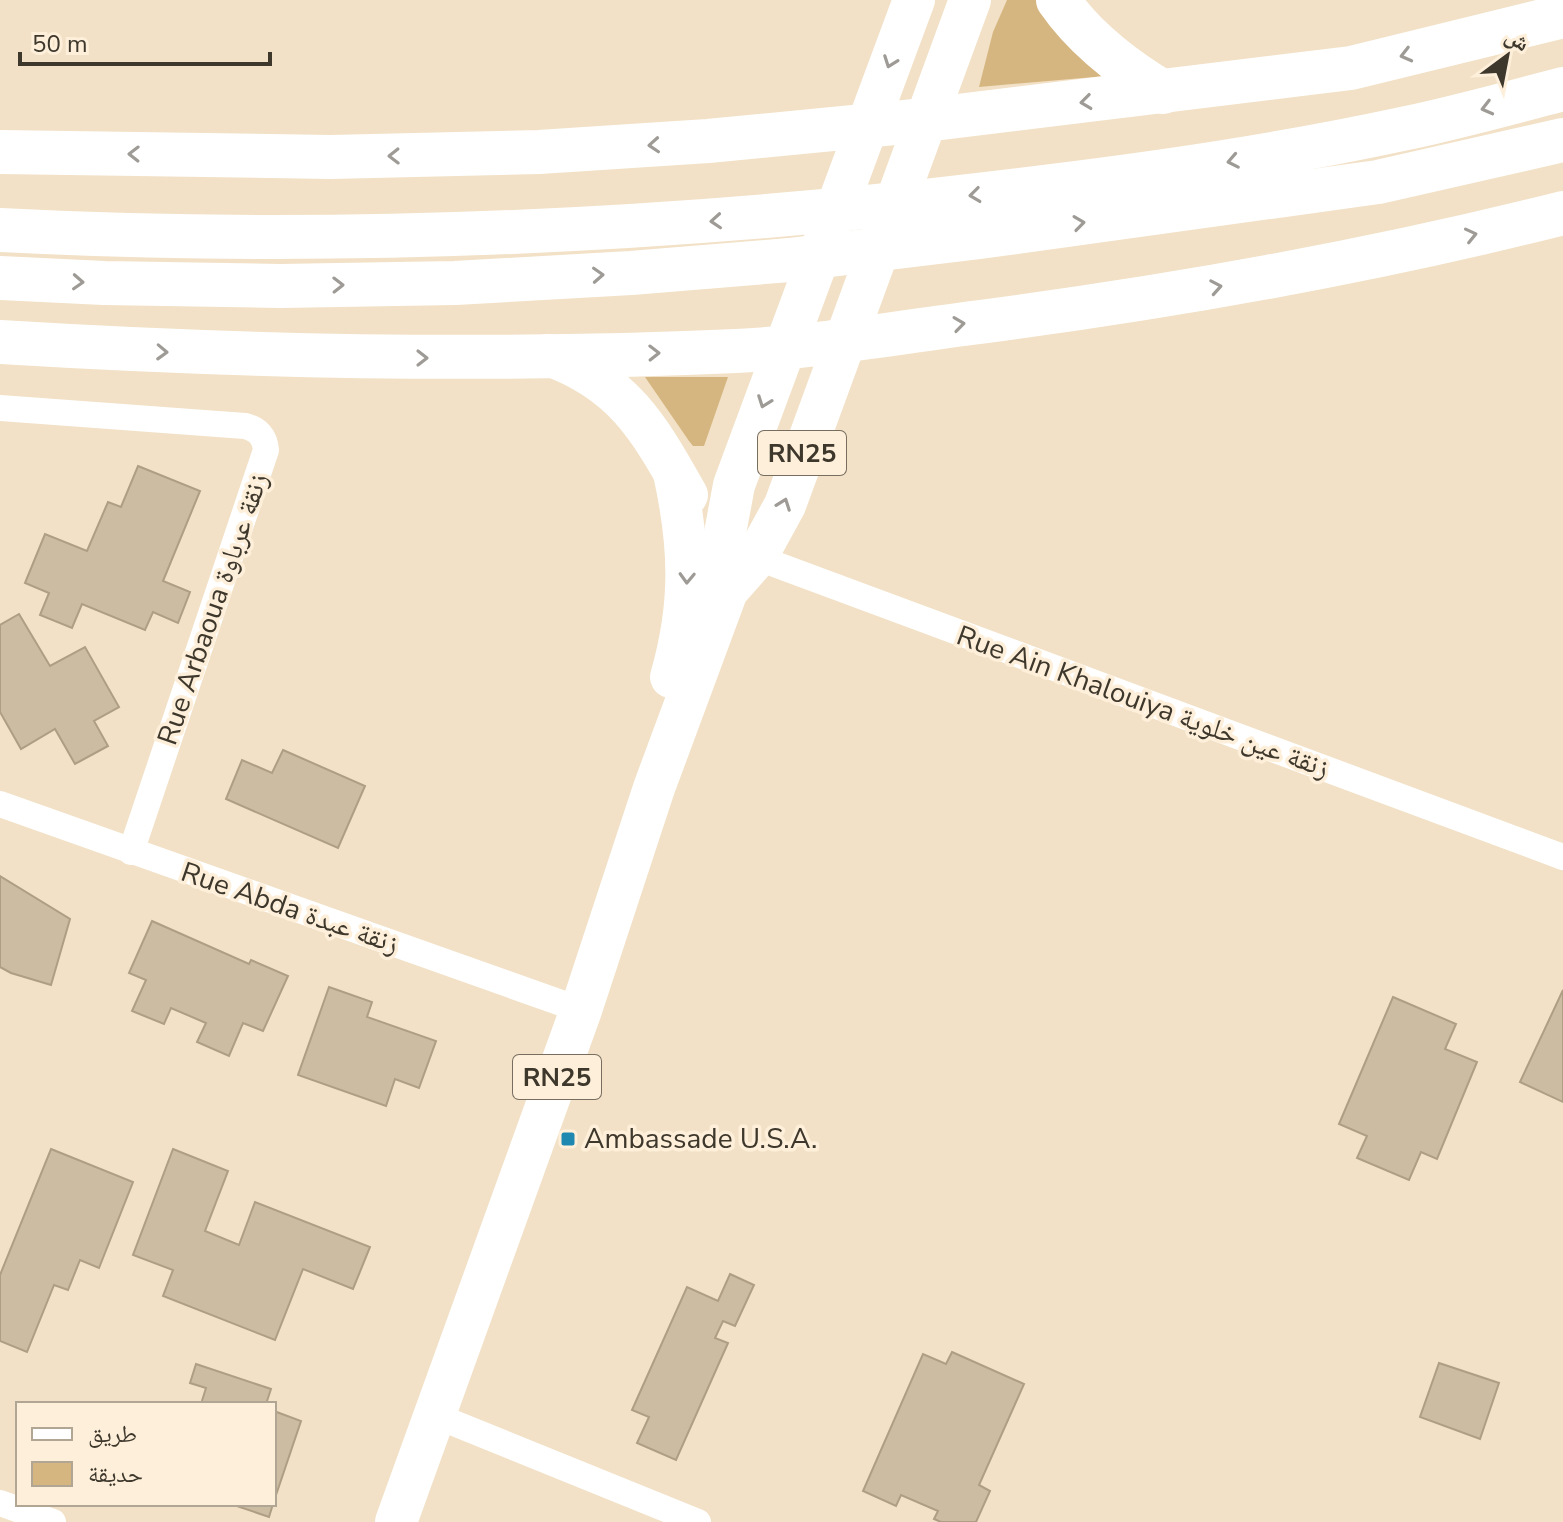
<svg xmlns="http://www.w3.org/2000/svg" width="1563" height="1522" font-family="'Nunito Sans','Noto Naskh Arabic',sans-serif">
<style>
.green{fill:#d6b680}
.building{fill:#ccbca1;stroke:#ae9e84;stroke-width:2}
.lines{fill:none;stroke-linecap:round;stroke-linejoin:round}
.minor{stroke:#fff;stroke-width:26}
.primary{stroke:#fff;stroke-width:42}
.trunk{stroke:#fff;stroke-width:44}
.oneway{stroke:#9e9b96}
.poi-dot{fill:#1f88b0;stroke:#fdefd9;stroke-width:3}
.labels{text-anchor:middle;dominant-baseline:central;stroke-width:7;stroke-linejoin:round;paint-order:stroke}
.shield{fill:#fdefd9;stroke:#776e60;stroke-width:2}
.shield-label{font-size:26px;font-weight:bold;fill:#3e372c}
.street-label{font-size:28px;fill:#3e372c;stroke:#fdefd9}
.poi-label{font-size:28px;fill:#3e372c;stroke:#fdefd9;text-anchor:start}
</style>
<rect width="100%" height="100%" fill="#f2e1c6"/>
<!-- green -->
<g class="green">
<path d="M1007,0H1037L1055,25L1106,76L979,87L993,32Z"/>
<path d="M645,377H728L704,446H693L689,441Z"/>
</g>
<!-- building -->
<g class="building">
<path d="M138,466L200,491L163,581L190,592L178,623L153,612L145,630L82,604L72,628L40,615L49,593L25,583L45,534L87,551L108,502L121,507Z"/>
<path d="M19,614L50,666L85,647L119,707L94,721L108,746L75,764L55,729L21,749L0,712V625Z"/>
<path d="M283,750L365,786L338,848L226,799L242,760L272,773Z"/>
<path d="M0,876L70,919L51,985L11,973L0,967Z"/>
<path d="M152,921L249,964L251,960L288,976L263,1031L243,1023L229,1056L197,1042L206,1023L171,1008L164,1024L132,1011L146,980L129,973Z"/>
<path d="M329,987L372,1002L367,1017L436,1041L419,1088L395,1079L386,1106L298,1075Z"/>
<path d="M1563,990V1102L1520,1082Z"/>
<path d="M1393,997L1456,1024L1445,1049L1477,1062L1437,1159L1421,1152L1409,1180L1357,1158L1367,1136L1339,1124Z"/>
<path d="M51,1149L133,1182L99,1268L80,1260L68,1290L54,1285L27,1352L0,1341V1275Z"/>
<path d="M173,1149L228,1171L205,1231L239,1245L255,1202L370,1247L353,1289L303,1269L275,1340L163,1296L173,1270L133,1255Z"/>
<path d="M730,1274L754,1285L735,1326L723,1321L715,1338L728,1343L676,1460L637,1443L649,1417L632,1410L687,1287L718,1301Z"/>
<path d="M952,1352L1024,1384L979,1485L990,1491L976,1522H941L934,1519L938,1511L901,1495L896,1506L863,1491L923,1354L946,1364Z"/>
<path d="M1439,1363L1499,1383L1480,1439L1420,1417Z"/>
<path d="M196,1364L271,1389L266,1404H201L206,1388L190,1383Z"/>
<path d="M274,1411L301,1421L274,1501Z"/>
<path d="M231,1504H273L269,1517Z"/>
</g>
<g class="lines">
<!-- minor -->
<g class="minor">
<path d="M0,408L245,426C258,429 265,437 266,450L131,852"/>
<path d="M745,553L1563,857"/>
<path d="M0,804L581,1010"/>
<path d="M434,1415L698,1522"/>
<path d="M0,1503L53,1522"/>
</g>
<!-- primary -->
<g class="primary">
<path d="M548,355C624,382 649,428 687,495"/>
<path d="M727,591L723,544L734,485L914,0"/>
<path d="M671,677C692,604 690,546 674,473"/>
<path d="M396,1522L581,1010L654,788L727,591L756,558L785,505L970,0"/>
</g>
<!-- trunk -->
<g class="trunk">
<path d="M1058,0C1085,39 1123,68 1163,92"/>
<path d="M0,152L331,157L539,152L708,141L925,120L1351,68L1563,16"/>
<path d="M0,230C309,246 617,234 924,201C1085,183 1244,163 1402,129C1456,118 1509,103 1563,89"/>
<path d="M0,278L104,283L280,286L455,283L631,273L789,260L980,237L1378,182L1563,140"/>
<path d="M0,342C245,357 490,362 736,351C817,347 899,332 980,322C1177,296 1370,262 1563,213"/>
</g>
</g>
<!-- one-way arrows -->
<defs><path id="oneway-chevron" d="M-2-3.5L2.5 0L-2 3.5" fill="none" stroke-width="1.6" stroke-linecap="round" stroke-linejoin="round" transform="scale(2)"/></defs>
<g class="oneway">
<use href="#oneway-chevron" transform="translate(1406 55) rotate(166)"/>
<use href="#oneway-chevron" transform="translate(890 62) rotate(110)"/>
<use href="#oneway-chevron" transform="translate(1086 102) rotate(173)"/>
<use href="#oneway-chevron" transform="translate(1487 108) rotate(166)"/>
<use href="#oneway-chevron" transform="translate(654 145) rotate(176)"/>
<use href="#oneway-chevron" transform="translate(134 154) rotate(-179)"/>
<use href="#oneway-chevron" transform="translate(394 156) rotate(179)"/>
<use href="#oneway-chevron" transform="translate(1233 161) rotate(169)"/>
<use href="#oneway-chevron" transform="translate(975 195) rotate(173)"/>
<use href="#oneway-chevron" transform="translate(716 221) rotate(176)"/>
<use href="#oneway-chevron" transform="translate(1079 223) rotate(-8)"/>
<use href="#oneway-chevron" transform="translate(1471 235) rotate(-13)"/>
<use href="#oneway-chevron" transform="translate(598 275) rotate(-3)"/>
<use href="#oneway-chevron" transform="translate(78 282) rotate(3)"/>
<use href="#oneway-chevron" transform="translate(338 285) rotate(-1)"/>
<use href="#oneway-chevron" transform="translate(1216 287) rotate(-10)"/>
<use href="#oneway-chevron" transform="translate(959 324) rotate(-8)"/>
<use href="#oneway-chevron" transform="translate(162 352) rotate(2)"/>
<use href="#oneway-chevron" transform="translate(654 353) rotate(-1)"/>
<use href="#oneway-chevron" transform="translate(422 358)"/>
<use href="#oneway-chevron" transform="translate(764 402) rotate(110)"/>
<use href="#oneway-chevron" transform="translate(784 504) rotate(-70)"/>
<use href="#oneway-chevron" transform="translate(687 578) rotate(92)"/>
</g>
<!-- markers -->
<rect class="poi-dot" x="560" y="1131" width="16" height="16" rx="4"/>
<g class="labels">
<!-- shield labels -->
<g class="shield">
<rect x="758" y="431" width="88" height="44" rx="6"/>
<rect x="513" y="1055" width="88" height="44" rx="6"/>
</g>
<g class="shield-label">
<text x="802" y="453">RN25</text>
<text x="557" y="1077">RN25</text>
</g>
<!-- street labels -->
<g class="street-label">
<text transform="translate(213 609) rotate(-71)">Rue Arbaoua زنقة عرباوة</text>
<text transform="translate(1143 702) rotate(20)">Rue Ain Khalouiya زنقة عين خلوية</text>
<text transform="translate(290 908) rotate(19)">Rue Abda زنقة عبدة</text>
</g>
<!-- poi labels -->
<g class="poi-label">
<text x="584" y="1139">Ambassade U.S.A.</text>
</g>
</g>
<!-- legend -->
<rect x="16" y="1402" width="260" height="104" fill="#fdefd9" stroke="#b1a594" stroke-width="2"/>
<rect x="32" y="1428" width="40" height="12" fill="#ffffff" stroke="#b1a594" stroke-width="2"/>
<text x="88" y="1442" font-size="24" fill="#3e372c">طريق</text>
<rect x="32" y="1462" width="40" height="24" fill="#d6b680" stroke="#b1a594" stroke-width="2"/>
<text x="88" y="1482" font-size="24" fill="#3e372c">حديقة</text>
<!-- north arrow -->
<g transform="translate(1507 56) rotate(32)" stroke="#fdefd9" stroke-width="6" paint-order="stroke">
<path d="M0-6L14 30L0 20L-14 30Z" fill="#3e372c"/>
<text y="-12" font-size="22" font-weight="bold" text-anchor="middle" fill="#3e372c">ش</text>
</g>
<!-- scale -->
<path d="M20 52v12h250v-12" fill="none" stroke="#3e372c" stroke-width="4"/>
<text x="32" y="52" font-size="24" fill="#3e372c" stroke="#fdefd9" stroke-width="6" paint-order="stroke">50 m</text>
</svg>
